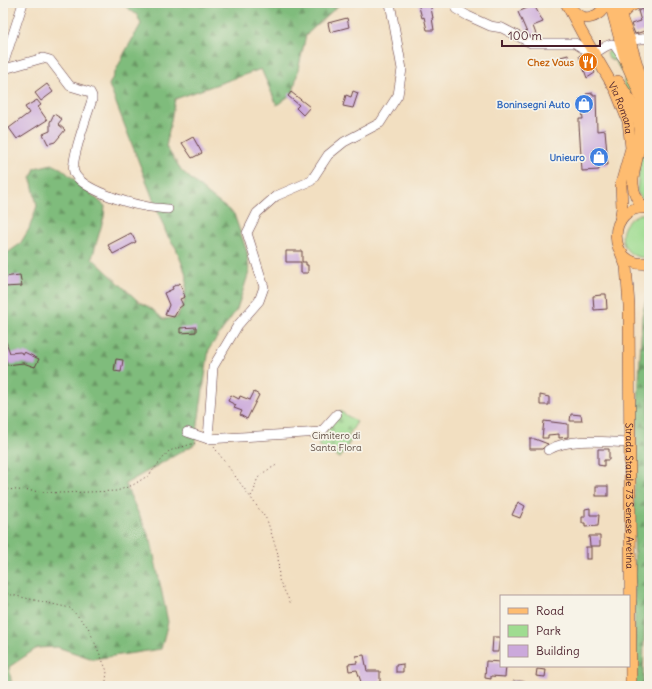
<svg xmlns="http://www.w3.org/2000/svg" width="652" height="689" font-family="Delius,sans-serif">
<style>
.green{fill:#9fdc91;stroke:#747e5e}
.forest{fill:url(#forest-firs);stroke:#646e53}
.cemetery{fill:url(#cemetery-stones);stroke:#747e5e}
.building{fill:#cba9db}
.lines{fill:none;stroke-linecap:round;stroke-linejoin:round}
.minor-casing{stroke:#633c42;stroke-width:10}
.major-casing{stroke:#633c42;stroke-width:12}
.path{stroke:#633c42;stroke-width:1;stroke-dasharray:1 3;stroke-linecap:butt}
.minor{stroke:#fff;stroke-width:9}
.major{stroke:#febc70;stroke-width:11}
.rail-casing{stroke:#4a1f2b;stroke-width:3.5}
.rail{stroke:#f7f3e8;stroke-width:2;stroke-dasharray:6;stroke-linecap:butt}
.labels{text-anchor:middle;dominant-baseline:central;stroke-width:3.5;stroke-linejoin:round;paint-order:stroke}
.food-label{font-size:10px;font-weight:bold;fill:#c56008;stroke:#f7f3e8;text-anchor:end}
.shop-label{font-size:10px;font-weight:bold;fill:#366cbe;stroke:#f7f3e8;text-anchor:end}
.street-label{font-size:10px;fill:#4a1f2b;stroke:#f7f3e8}
.park-label{font-size:10px;fill:#5f4e44;stroke:#f7f3e8}
</style>
<defs>
<pattern id="forest-firs" width="22" height="20" patternUnits="userSpaceOnUse"><rect width="22" height="20" fill="#7fbc7b"/><path d="M5 1l3.5 6h-7zM16 11l3.5 6h-7z" fill="#6a9865"/></pattern>
<pattern id="cemetery-stones" width="16" height="16" patternUnits="userSpaceOnUse"><rect width="16" height="16" fill="#9fdc91"/><path d="M2 7V4a2 2 0 0 1 4 0v3zM10 15v-3a2 2 0 0 1 4 0v3z" fill="#8abc7d"/></pattern>
</defs>
<rect width="100%" height="100%" fill="#f7f3e8"/>
<filter id="ink" filterUnits="userSpaceOnUse"><feTurbulence type="fractalNoise" baseFrequency=".025" numOctaves="2"/><feDisplacementMap in="SourceGraphic" scale="8" xChannelSelector="R" yChannelSelector="G"/><feConvolveMatrix kernelMatrix="1 2 1 2 8 2 1 2 1" color-interpolation-filters="sRGB"/></filter>
<filter id="wash" filterUnits="userSpaceOnUse"><feTurbulence type="fractalNoise" baseFrequency=".012" numOctaves="4" result="noise"/><feDisplacementMap in="SourceGraphic" scale="16" xChannelSelector="R" yChannelSelector="G"/><feGaussianBlur stdDeviation="0.9" result="paint"/><feColorMatrix in="noise" values="0 0 0 0 0 0 0 0 0 0 0 0 0 0 0 0 0 1.4 0 .05"/><feComposite in="paint" operator="in"/></filter>
<g filter="url(#wash)">
<rect width="100%" height="100%" fill="#f2dfc1"/>
<!-- green -->
<g class="green">
<path d="M614,49L624,65L649,137V203H645L637,192L641,151L623,86L625,77L615,61L609,58L607,54L608,52Z"/>
<path d="M640,214H649V257C620,262 611,224 640,214Z"/>
</g>
<!-- forest -->
<g class="forest">
<path d="M121,3H341L306,35L293,93L277,105L261,69L175,99L166,147L182,171L209,195L234,214L247,252L249,272L237,309L209,349L195,444L125,484L151,541L168,622L161,649L93,659L57,647L37,648L9,667L12,686H3V256L20,244L29,229L37,206L31,178L35,168L52,164L62,169L105,206L104,217L92,258L138,301L152,309L163,319L176,318L184,303L187,277L176,248L167,235L109,85L125,52L141,24L137,15Z"/>
<path d="M649,287V524L645,601L643,686H635L634,491L642,316Z"/>
</g>
<!-- cemetery -->
<path class="cemetery" d="M340,411L357,422L348,436L352,439L340,458L318,445Z"/>
<g id="blocks">
<!-- building -->
<g class="building">
<path d="M418,3H430L433,18H432L434,30H427L424,17L422,18Z"/>
<path d="M534,5L543,22L533,26L537,37H532L528,35L518,12Z"/>
<path d="M642,9L648,30L635,34L631,24L641,21L638,11Z"/>
<path d="M347,18L349,27L330,32L328,23Z"/>
<path d="M582,54L587,56L595,73L587,78L579,56Z"/>
<path d="M568,55L570,60L558,63L557,58Z"/>
<path d="M47,84L53,92L41,101L35,93Z"/>
<path d="M353,91L358,93L353,108L343,106L346,95L351,97Z"/>
<path d="M291,92L310,107L303,115L296,108L299,105L288,96Z"/>
<path d="M593,93V95H596L597,131L605,130L608,165H599V170L582,171L579,125V119H583L581,98H586V94Z"/>
<path d="M37,100L41,105L38,107L47,120L17,139L9,128L29,113L25,107Z"/>
<path d="M54,114L62,119L58,124L65,130L55,142L48,144L43,134L50,131V122Z"/>
<path d="M193,137L202,153L192,158L182,143Z"/>
<path d="M131,233L136,242L113,254L108,245Z"/>
<path d="M286,251H302V262H306V265H308V273H301V262H286Z"/>
<path d="M20,275L22,286L4,287L3,277Z"/>
<path d="M180,283L185,297L180,299L183,305L179,308L174,317L165,315L169,305L164,293L173,289L172,287Z"/>
<path d="M601,294H606L607,309L594,310L593,296L601,295Z"/>
<path d="M196,327V332L180,333V328Z"/>
<path d="M6,342L10,353L20,352L24,354V352L39,359L35,367L23,363L7,365L3,346V343Z"/>
<path d="M116,359L123,360L121,372L114,371Z"/>
<path d="M254,392L259,395L247,419L240,415L242,411L234,408L236,405L228,401L231,395L239,399L240,396L250,400Z"/>
<path d="M540,395L549,397V405H540Z"/>
<path d="M571,414L581,415L582,421H570Z"/>
<path d="M544,421L568,424V437L559,438V434L548,435V438H542Z"/>
<path d="M530,439H535L548,444L542,449H530Z"/>
<path d="M598,449H609V460H604V466L598,465Z"/>
<rect x="596" y="486" width="12" height="10"/>
<path d="M518,502L525,506L520,518L512,515Z"/>
<path d="M590,508V515H599L598,526L585,527V523H582V517H585V509Z"/>
<path d="M589,536H600V546H590Z"/>
<rect x="586" y="547" width="5" height="12"/>
<path d="M493,637H500L498,652H492Z"/>
<path d="M364,655L367,671H380V682L362,685L357,670L349,671L348,664L357,663L356,656Z"/>
<path d="M486,661L501,662V666H506L505,677L491,676V679L485,678Z"/>
<path d="M403,664V672H396V665Z"/>
<path d="M537,669L546,670L545,677L536,676Z"/>
</g>
</g>
</g>
<g filter="url(#ink)">
<use href="#blocks" fill-opacity="0" stroke="#633c42" stroke-width="1"/>
<g class="lines">
<defs>
<g id="minor">
<path d="M648,3L649,8"/>
<path d="M456,9L468,16L490,26L502,28L531,43H575C582,48 590,54 600,50C604,47 607,45 612,44L615,46L623,58"/>
<path d="M633,40L649,38"/>
<path d="M3,65L23,3"/>
<path d="M3,67L8,68L43,58L50,60L70,86L90,92L92,96V100C88,113 70,161 74,172C80,189 127,203 144,206C152,208 160,208 168,209"/>
<path d="M187,432L208,439L321,432L337,414"/>
<path d="M208,439L213,367L238,325L259,301L264,287L247,233L257,213L276,196L311,181L328,155L344,142L380,123L398,95L402,69L390,3"/>
<path d="M548,450C571,437 604,442 630,443"/>
<path d="M516,685L524,686"/>
</g>
<g id="major">
<path id="s1" d="M566,3L582,33L616,91L628,121L631,148L621,184L622,208L620,221"/>
<path d="M610,3L626,62L638,90L649,127"/>
<path d="M616,3L630,41L646,95"/>
<path d="M571,9C575,12 578,16 582,17C592,20 603,13 606,3"/>
<path d="M621,15L629,7L638,3"/>
<path d="M618,81C628,97 637,110 640,128C644,159 620,181 643,207"/>
<path d="M648,208C605,203 606,270 649,263"/>
<path id="s2" d="M621,253L626,266L629,305L631,686"/>
</g>
</defs>
<!-- minor casing -->
<use href="#minor" class="minor-casing"/>
<!-- major casing -->
<use href="#major" class="major-casing"/>
<!-- path -->
<g class="path">
<path d="M214,447L267,520L278,554L279,580L291,604"/>
<path d="M3,489L60,493L117,491L133,485L149,475L169,451L195,443"/>
<path d="M251,496C255,491 255,486 257,480C261,472 271,469 278,464"/>
<path d="M3,593L70,608L88,627L107,671L106,681L99,686"/>
</g>
<!-- minor -->
<use href="#minor" class="minor"/>
<!-- major -->
<use href="#major" class="major"/>
<defs>
<path id="rail" d="M649,651V678"/>
</defs>
<!-- rail casing -->
<use href="#rail" class="rail-casing"/>
<!-- rail -->
<use href="#rail" class="rail"/>
</g>
</g>
<!-- icons -->
<defs>
<symbol id="restaurant-disc" viewBox="-11 -11 22 22"><circle r="9.5" fill="#e8710a" stroke="#f7f3e8"/><path d="M-5-6h1v4h1v-4h1v4h1v-4h1v5L-1.5 .5V6h-2V.5L-5-1ZM5-6V6H3V1.5H1.5Q1.5-4 5-6Z" fill="#fff"/></symbol>
<symbol id="shop-disc" viewBox="-11 -11 22 22"><circle r="9.5" fill="#3f7fe0" stroke="#f7f3e8"/><path d="M-5-2.5h2.3a2.7 3.5 0 0 1 5.4 0H5L5.5 6h-11ZM-1.5-2.5h3a1.5 2.3 0 0 0-3 0Z" fill="#fff"/></symbol>
</defs>
<g fill-rule="evenodd">
<use href="#restaurant-disc" x="577" y="51" width="22" height="22"/>
<use href="#shop-disc" x="573" y="93" width="22" height="22"/>
<use href="#shop-disc" x="588" y="146" width="22" height="22"/>
</g>
<g class="labels">
<!-- food labels -->
<g class="food-label">
<text x="574" y="62">Chez Vous</text>
</g>
<!-- shop labels -->
<g class="shop-label">
<text x="570" y="104">Boninsegni Auto</text>
<text x="585" y="157">Unieuro</text>
</g>
<!-- street labels -->
<g class="street-label">
<text stroke="none"><textPath href="#s1" startOffset="119">Via Romana</textPath></text>
<text stroke="none"><textPath href="#s2" startOffset="244">Strada Statale 73 Senese Aretina</textPath></text>
</g>
<!-- park labels -->
<g class="park-label">
<text x="336" y="435">Cimitero di<tspan x="336" dy="12">Santa Flora</tspan></text>
</g>
</g>
<!-- margin -->
<rect width="652" height="689" fill="none" stroke="#f7f3e8" stroke-width="16"/>
<!-- legend -->
<rect x="500" y="595" width="130" height="72" fill="#f7f3e8" stroke="#b29e9c"/>
<rect x="508" y="608" width="20" height="6" fill="#febc70" stroke="#b29e9c"/>
<text x="536" y="615" font-size="12" fill="#4a1f2b">Road</text>
<rect x="508" y="625" width="20" height="12" fill="#9fdc91" stroke="#b29e9c"/>
<text x="536" y="635" font-size="12" fill="#4a1f2b">Park</text>
<rect x="508" y="645" width="20" height="12" fill="#cba9db" stroke="#b29e9c"/>
<text x="536" y="655" font-size="12" fill="#4a1f2b">Building</text>
<!-- scale -->
<path d="M502 40v6h98v-6" fill="none" stroke="#4a1f2b" stroke-width="2"/>
<text x="508" y="40" font-size="12" fill="#4a1f2b" stroke="#f7f3e8" stroke-width="3" paint-order="stroke">100 m</text>
</svg>
